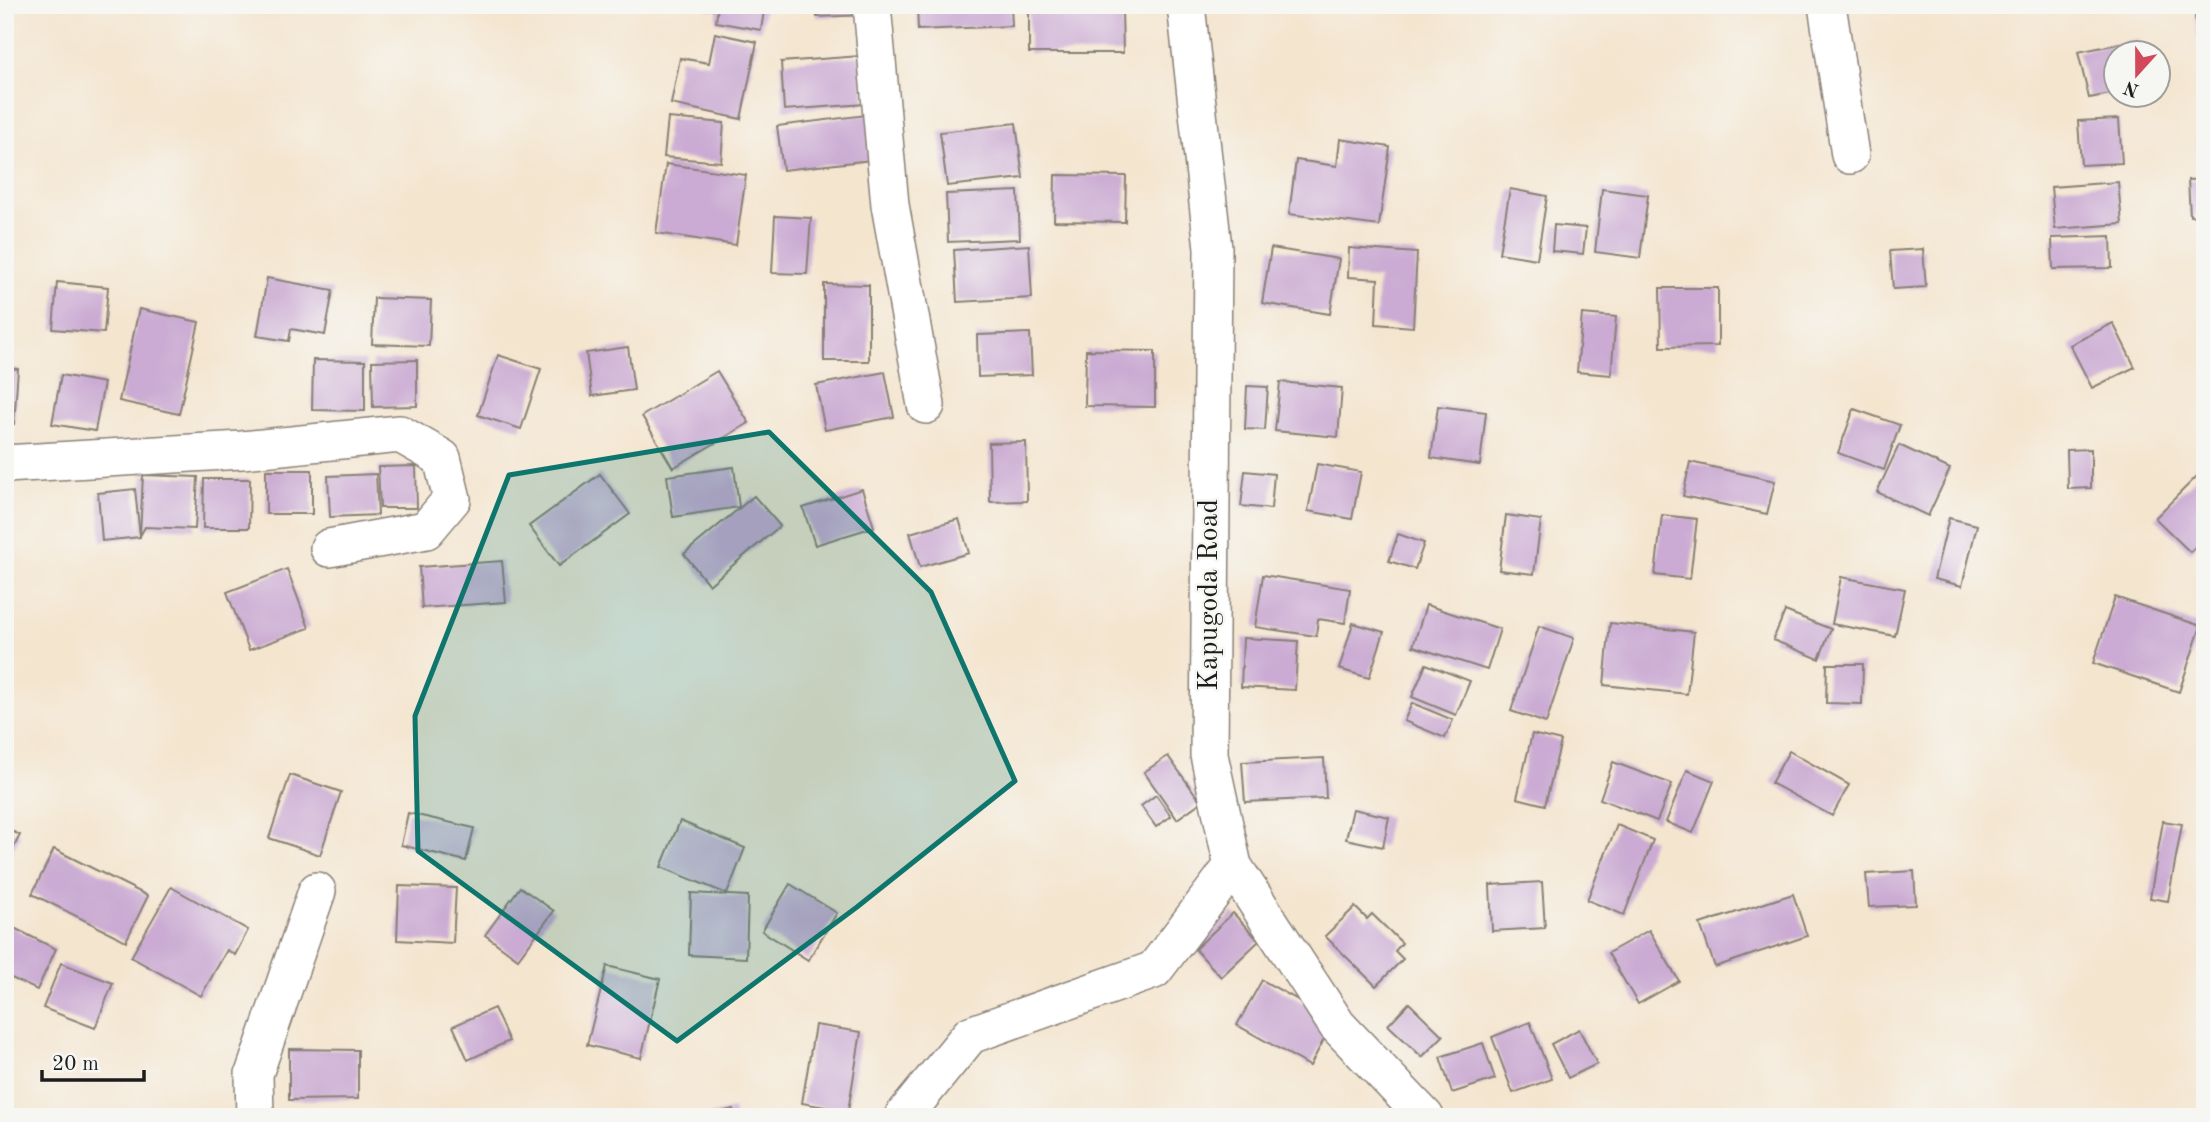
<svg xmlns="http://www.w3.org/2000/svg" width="2210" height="1122" font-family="'Old Standard TT',serif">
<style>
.building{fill:#cbabd3}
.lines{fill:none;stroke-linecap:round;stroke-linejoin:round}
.minor-casing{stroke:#888076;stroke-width:40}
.minor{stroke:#fff;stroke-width:37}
.marked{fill:#0f766e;fill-opacity:0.2;stroke:#0f766e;stroke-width:5;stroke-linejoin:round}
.labels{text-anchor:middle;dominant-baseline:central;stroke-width:5;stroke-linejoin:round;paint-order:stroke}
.street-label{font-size:28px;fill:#1c1c1c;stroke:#f6f6f2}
</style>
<rect width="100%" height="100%" fill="#f6f6f2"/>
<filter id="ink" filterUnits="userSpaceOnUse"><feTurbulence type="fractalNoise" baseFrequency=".0143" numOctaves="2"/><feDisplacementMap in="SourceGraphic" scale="14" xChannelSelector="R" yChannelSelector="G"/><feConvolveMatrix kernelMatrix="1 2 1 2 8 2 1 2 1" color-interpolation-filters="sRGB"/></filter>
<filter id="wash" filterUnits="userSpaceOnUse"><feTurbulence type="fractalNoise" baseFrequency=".00686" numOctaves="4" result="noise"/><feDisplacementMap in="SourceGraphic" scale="28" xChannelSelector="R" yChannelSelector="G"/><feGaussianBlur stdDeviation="1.57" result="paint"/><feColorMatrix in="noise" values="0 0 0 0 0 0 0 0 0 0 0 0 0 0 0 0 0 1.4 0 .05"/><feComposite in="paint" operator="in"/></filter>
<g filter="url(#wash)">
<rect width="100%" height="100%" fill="#f4e5cf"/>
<g id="blocks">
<!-- building -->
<g class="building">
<path d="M694,5H713V10Z"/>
<path d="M718,5H765L761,30L716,22Z"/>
<path d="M816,5H866L867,15L817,17Z"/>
<path d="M917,5H1011L1012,26L918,30Z"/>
<path d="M1029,8L1122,9L1123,53H1029Z"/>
<path d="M2205,15V69L2202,70L2195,16Z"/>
<path d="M715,33L757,42L741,119L671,104L680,58L709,63Z"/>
<path d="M2138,40L2141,52H2116V93L2089,98L2078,52Z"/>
<path d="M860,56L865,104L784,110L781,62Z"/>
<path d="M874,114L880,159L783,170L777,126Z"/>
<path d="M668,118L724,123L721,162L664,157Z"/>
<path d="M2119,119L2122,163L2081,165L2078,121Z"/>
<path d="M2197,119H2205V174H2198Z"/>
<path d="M1016,123L1023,178L947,186L940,132Z"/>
<path d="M1340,139L1390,147L1379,226L1289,214L1296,160L1337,166Z"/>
<path d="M666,164L746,175L736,245L656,233Z"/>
<path d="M1055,175L1126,176L1125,222L1054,221Z"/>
<path d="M2205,179V215L2190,216L2188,180Z"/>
<path d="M2118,182L2122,224L2055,229L2051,187Z"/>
<path d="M1510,189L1547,196L1537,259L1499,253Z"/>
<path d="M1602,189L1648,195L1640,258L1595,252Z"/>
<path d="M1018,191L1020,239L948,242L946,194Z"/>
<path d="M775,216L811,218L807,274L772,273Z"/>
<path d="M1554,225L1586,228L1583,254L1552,251Z"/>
<path d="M2111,236L2112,268L2053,269L2052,238Z"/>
<path d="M1029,245L1032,298L957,302L954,250Z"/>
<path d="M1271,248L1339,259L1330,314L1262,303Z"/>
<path d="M1349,248L1417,253L1413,327L1376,324L1378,279L1348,277Z"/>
<path d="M1923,249L1926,287L1893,289L1890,251Z"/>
<path d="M267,278L333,290L325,335L291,329L289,341L257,336Z"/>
<path d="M57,282L108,287L104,333L53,329Z"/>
<path d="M824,284L869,285V361H824Z"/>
<path d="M1660,288H1718V346L1661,347Z"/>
<path d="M374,298L431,300L429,346L372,344Z"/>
<path d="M139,309L199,322L179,414L119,401Z"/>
<path d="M1582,314L1616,317L1611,375L1577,372Z"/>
<path d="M2113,323L2135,367L2092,388L2070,345Z"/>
<path d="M1030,333L1032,375L978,377L977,335Z"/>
<path d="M628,347L634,390L592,396L586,353Z"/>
<path d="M1086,350L1155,351V407L1085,406Z"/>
<path d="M498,355L541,369L521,429L478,415Z"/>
<path d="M313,360L365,361V411L312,410Z"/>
<path d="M417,360V406L373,407L372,361Z"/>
<path d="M5,368L18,369L14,424L5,423Z"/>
<path d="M717,371L749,423L673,468L642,416Z"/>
<path d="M885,372L894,417L825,430L816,385Z"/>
<path d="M61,375L104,383L95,431L52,424Z"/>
<path d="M1280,382L1342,388L1338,437L1275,431Z"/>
<path d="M1247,386L1268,387L1265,430L1245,429Z"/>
<path d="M1438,406L1486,412L1480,465L1431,458Z"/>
<path d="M1854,409L1900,425L1884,470L1838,453Z"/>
<path d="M1026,442L1027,501L990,502L989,443Z"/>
<path d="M1899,445L1950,469L1928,516L1877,492Z"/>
<path d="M2091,449V488L2068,489L2067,450Z"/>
<path d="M1690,462L1775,481L1767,514L1683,496Z"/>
<path d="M1317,464L1361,472L1352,519L1308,511Z"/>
<path d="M416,466L417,508H380L378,467Z"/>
<path d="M734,467L739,507L673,517L667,476Z"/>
<rect x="266" y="470" width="46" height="44"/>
<path d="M1245,471L1274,474L1271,509L1241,506Z"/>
<path d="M376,474L378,515L330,517L328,476Z"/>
<path d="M600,474L630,514L559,566L529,526Z"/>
<path d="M143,475L198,477L195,529L145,527L140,536Z"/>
<path d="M2198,475L2205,481V537L2190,552L2155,518Z"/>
<path d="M204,479H250L249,528H203Z"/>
<path d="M135,489L140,537L102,541L98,493Z"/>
<path d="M862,489L874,527L815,545L803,508Z"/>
<path d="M754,496L780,526L709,585L684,554Z"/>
<path d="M1506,515L1541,520L1534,574L1499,570Z"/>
<path d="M1662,515L1697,519L1690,579L1655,575Z"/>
<path d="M1949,518L1977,525L1962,586L1934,579Z"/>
<path d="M959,519L969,553L920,567L910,533Z"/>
<path d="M1398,534L1424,543L1415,569L1389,561Z"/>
<path d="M502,561L506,602L422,608L419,567Z"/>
<path d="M287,569L309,628L249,650L227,592Z"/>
<path d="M1263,575L1350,589L1345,623L1318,619L1316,636L1255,627Z"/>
<path d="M1841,577L1905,589L1895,636L1832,624Z"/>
<path d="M2115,597L2201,626L2179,692L2093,663Z"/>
<path d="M1426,605L1500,629L1487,670L1413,646Z"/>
<path d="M1785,611L1831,629L1819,659L1773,640Z"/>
<path d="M1353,623L1384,632L1369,678L1339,669Z"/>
<path d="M1610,623L1694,632L1687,694L1604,685Z"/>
<path d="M1539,626L1574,638L1546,723L1511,711Z"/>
<path d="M1243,638L1298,641L1295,690L1241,687Z"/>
<path d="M1426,664L1470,681L1456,715L1412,697Z"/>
<path d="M1827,664H1863L1862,704L1826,703Z"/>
<path d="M1412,703L1453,720L1445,738L1404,721Z"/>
<path d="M1532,734L1561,741L1545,805L1517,798Z"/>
<path d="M1789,751L1849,785L1832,816L1771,783Z"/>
<path d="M1168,756L1201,802L1177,819L1144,772Z"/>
<path d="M1324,758L1326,798L1245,802L1242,762Z"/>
<path d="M1613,762L1672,784L1657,821L1600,799Z"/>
<path d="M1687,770L1714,781L1693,833L1666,822Z"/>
<path d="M290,775L341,792L320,855L269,838Z"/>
<path d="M1156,795L1171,816L1156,827L1141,806Z"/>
<path d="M1353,809L1389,817L1383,847L1346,839Z"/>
<path d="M408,813L474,828L466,861L401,845Z"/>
<path d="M680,821L745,848L727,894L661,867Z"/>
<path d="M2163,821L2182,824L2168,901L2150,898Z"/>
<path d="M1617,825L1653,840L1624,915L1587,900Z"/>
<path d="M5,828L20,835L5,865Z"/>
<path d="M54,849L148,896L126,941L32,894Z"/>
<path d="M1914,871L1916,905L1869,907L1866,874Z"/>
<path d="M1542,882L1545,928L1492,931L1490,885Z"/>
<path d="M790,884L837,913L808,960L762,931Z"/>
<path d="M399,886L456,888L453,943L397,940Z"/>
<path d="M171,887L248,930L235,955L227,950L201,996L131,957Z"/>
<path d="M520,887L554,911L518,959L485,935Z"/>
<path d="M691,893L748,896L746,958L689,955Z"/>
<path d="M1793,894L1807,936L1715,967L1700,924Z"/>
<path d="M1355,907L1367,919L1372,914L1402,943L1395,951L1403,959L1376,986L1325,936Z"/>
<path d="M1233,913L1259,941L1221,977L1195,949Z"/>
<path d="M10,926L56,949L37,990L5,975V936Z"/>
<path d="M1649,930L1679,981L1638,1004L1608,953Z"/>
<path d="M61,963L113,983L95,1028L43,1008Z"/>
<path d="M607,966L660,979L641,1058L587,1045Z"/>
<path d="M1262,980L1334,1020L1310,1066L1237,1025Z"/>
<path d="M1409,1003L1443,1036L1422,1057L1388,1025Z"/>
<path d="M494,1008L509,1041L468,1060L453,1026Z"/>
<path d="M1530,1022L1552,1079L1513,1093L1492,1037Z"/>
<path d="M815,1025L861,1032L848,1111L802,1103Z"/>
<path d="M1579,1029L1597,1064L1568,1078L1551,1044Z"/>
<path d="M1483,1043L1495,1079L1452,1093L1440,1057Z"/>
<path d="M289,1049L358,1050V1099L289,1100Z"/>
<path d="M733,1109L735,1117H706L705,1116Z"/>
</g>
</g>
</g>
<g filter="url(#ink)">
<use href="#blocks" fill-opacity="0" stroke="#888076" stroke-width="2"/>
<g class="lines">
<defs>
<g id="minor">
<path d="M872,5L890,205L926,405"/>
<path d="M1186,5L1213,248L1209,755L1233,866L1337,1025L1425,1117"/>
<path d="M1827,5L1850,155"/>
<path d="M5,464L242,450L400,434L442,458L452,499L426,530L329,548"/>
<path d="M255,1117L254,1074L317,891"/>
<path d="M903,1117L970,1035L1154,970L1233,866"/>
</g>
</defs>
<!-- minor casing -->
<use href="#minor" class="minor-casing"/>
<!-- minor -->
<use href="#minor" class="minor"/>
</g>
</g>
<!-- marked area -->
<path class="marked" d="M769,432L931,592L1015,781L857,907L677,1041L418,851L415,716L509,475Z"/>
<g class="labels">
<!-- street labels -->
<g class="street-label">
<text transform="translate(1210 595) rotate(-90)">Kapugoda Road</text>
</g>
</g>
<!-- margin -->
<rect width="2210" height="1122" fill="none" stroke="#f6f6f2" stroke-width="28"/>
<!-- north arrow -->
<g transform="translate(2137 74) rotate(201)"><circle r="33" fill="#f6f6f2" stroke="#9f9f9c" stroke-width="2"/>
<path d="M0-5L12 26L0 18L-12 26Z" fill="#d1495b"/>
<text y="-10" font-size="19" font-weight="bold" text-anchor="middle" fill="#1c1c1c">N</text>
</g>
<!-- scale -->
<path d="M42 1070v10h102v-10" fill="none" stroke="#1c1c1c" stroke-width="3.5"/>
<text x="52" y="1070" font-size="21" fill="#1c1c1c" stroke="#f6f6f2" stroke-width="5" paint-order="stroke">20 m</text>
</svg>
